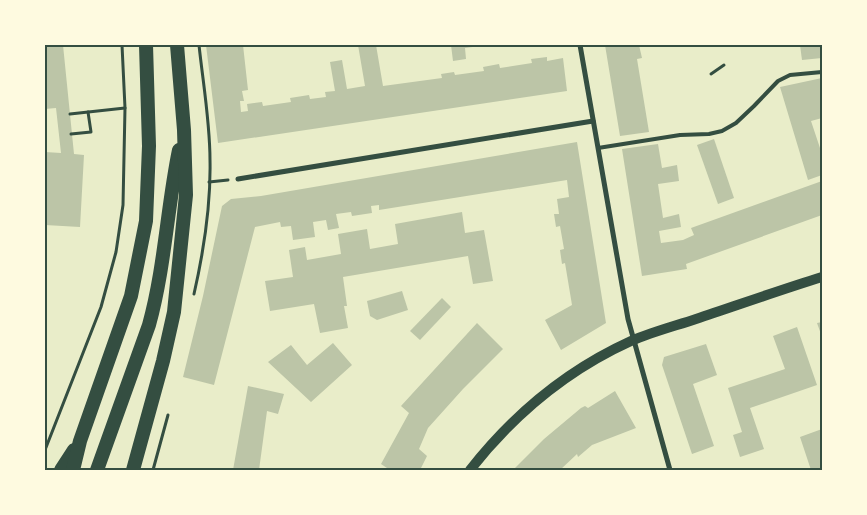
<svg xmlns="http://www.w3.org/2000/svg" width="867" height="515" font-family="Mulish,sans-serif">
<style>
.building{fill:#bcc5a7}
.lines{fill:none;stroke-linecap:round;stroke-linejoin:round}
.path{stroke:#344e41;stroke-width:3}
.service{stroke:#344e41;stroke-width:4}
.minor{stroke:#344e41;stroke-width:5}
.secondary{stroke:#344e41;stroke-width:10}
.trunk{stroke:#344e41;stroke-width:14}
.neatline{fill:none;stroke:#344e41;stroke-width:2}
</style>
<rect width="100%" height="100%" fill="#e9edc9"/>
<!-- building -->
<g class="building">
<path d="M45,45H63L74,154L84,155L80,227L45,225V152L61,153L56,108L45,109Z"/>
<path d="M206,45H243L248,90L242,91L244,101H240L241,112L248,111L247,104L262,102L263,106L291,102L290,98L309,95L310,99L326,97L325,92L335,91L330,62L342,60L347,89L365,86L358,45H376L383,86L442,78L441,74L454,72L455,75L484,71L483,67L499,64L500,68L532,63L531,59L547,57V61L563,58L567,91L218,143Z"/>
<path d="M451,45H480V46L465,48L466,59L453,61Z"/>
<path d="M605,45H639L642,58L637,59L649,132L620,136Z"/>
<path d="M800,45H822V58L802,60Z"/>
<path d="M822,78V118L811,121L822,154V175L808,180L780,87Z"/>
<path d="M714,139L734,198L718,204L697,145Z"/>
<path d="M577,142L606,323L561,350L545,320L572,305L565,263L562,264L560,250L564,249L560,226L556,227L554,214H559L557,199L569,197L567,180L379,210V205L371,206L372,213L352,216L351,212L336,214L339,228L328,230L326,220L313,222L315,237L293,240L291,226L281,227L280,222L255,227L214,385L183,377L203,296L222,206L231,199L261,196Z"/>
<path d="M658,144L662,168L677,165L679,181L658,184L663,218L679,214L681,227L659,231L661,243L683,240L694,235L691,228L822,181V215L686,264L687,269L642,276L622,149Z"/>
<path d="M462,212L465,233L484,230L493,281L473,284L468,256L343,277L347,306H344L348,328L320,333L314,304L270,311L265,281L293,277L289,250L305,247L307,260L341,254L338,234L367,229L370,249L398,244L395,224Z"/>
<path d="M402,291L408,310L377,320L370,316L367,301Z"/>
<path d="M442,298L451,307L420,340L410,331Z"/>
<path d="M822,322V337L817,323Z"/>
<path d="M477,323L503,349L463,389L428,428L419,449L427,456L420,470H386L387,468L381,464L409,413L401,406Z"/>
<path d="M797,327L817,385L750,408L764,449L740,457L733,435L742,432L728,388L785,369L773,336Z"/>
<path d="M333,343L352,365L311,402L268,362L291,345L307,365Z"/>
<path d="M706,344L717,375L693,384L714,446L692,454L662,365L664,357Z"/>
<path d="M248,386L284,394L278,414L267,411L259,470H233Z"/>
<path d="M615,391L636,428L592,445L578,457L577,454L560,470H513L544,439L581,408L585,406L588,408Z"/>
<path d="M822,429V470H811L800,437Z"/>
</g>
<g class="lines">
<!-- path -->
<g class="path">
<path d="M711,74L724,65"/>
<path d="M70,114L125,108"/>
<path d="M71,134L91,132L88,112"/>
<path d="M209,182L228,180"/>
<path d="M194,294C204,250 211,206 210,160C210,122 203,83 199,45"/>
<path d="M45,450L101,307L116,252L123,205L125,108L122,45"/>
<path d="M153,470L168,415"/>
</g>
<!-- service -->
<path class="service" d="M598,148L680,135L709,134L722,131L736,123L754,106L778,81L790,75L822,72"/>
<!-- minor -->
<g class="minor">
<path d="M580,45L628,319L670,470"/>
<path d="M238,179L593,121"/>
</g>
<!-- secondary -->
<path class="secondary" d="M470,470C514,414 567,370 631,341C652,332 675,326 696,319C738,305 780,290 822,277"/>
<!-- trunk -->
<g class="trunk">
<path d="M61,470L74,450"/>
<path d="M73,470L80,441L131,296L146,221L149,146L146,45"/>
<path d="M97,470L149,325C165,267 167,208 179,150"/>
<path d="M133,470L163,361L174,312L186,195L184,130L177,45"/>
</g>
</g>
<!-- border -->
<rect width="867" height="515" fill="none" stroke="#fefae0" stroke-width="92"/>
<rect x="46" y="46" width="775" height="423" class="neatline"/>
</svg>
